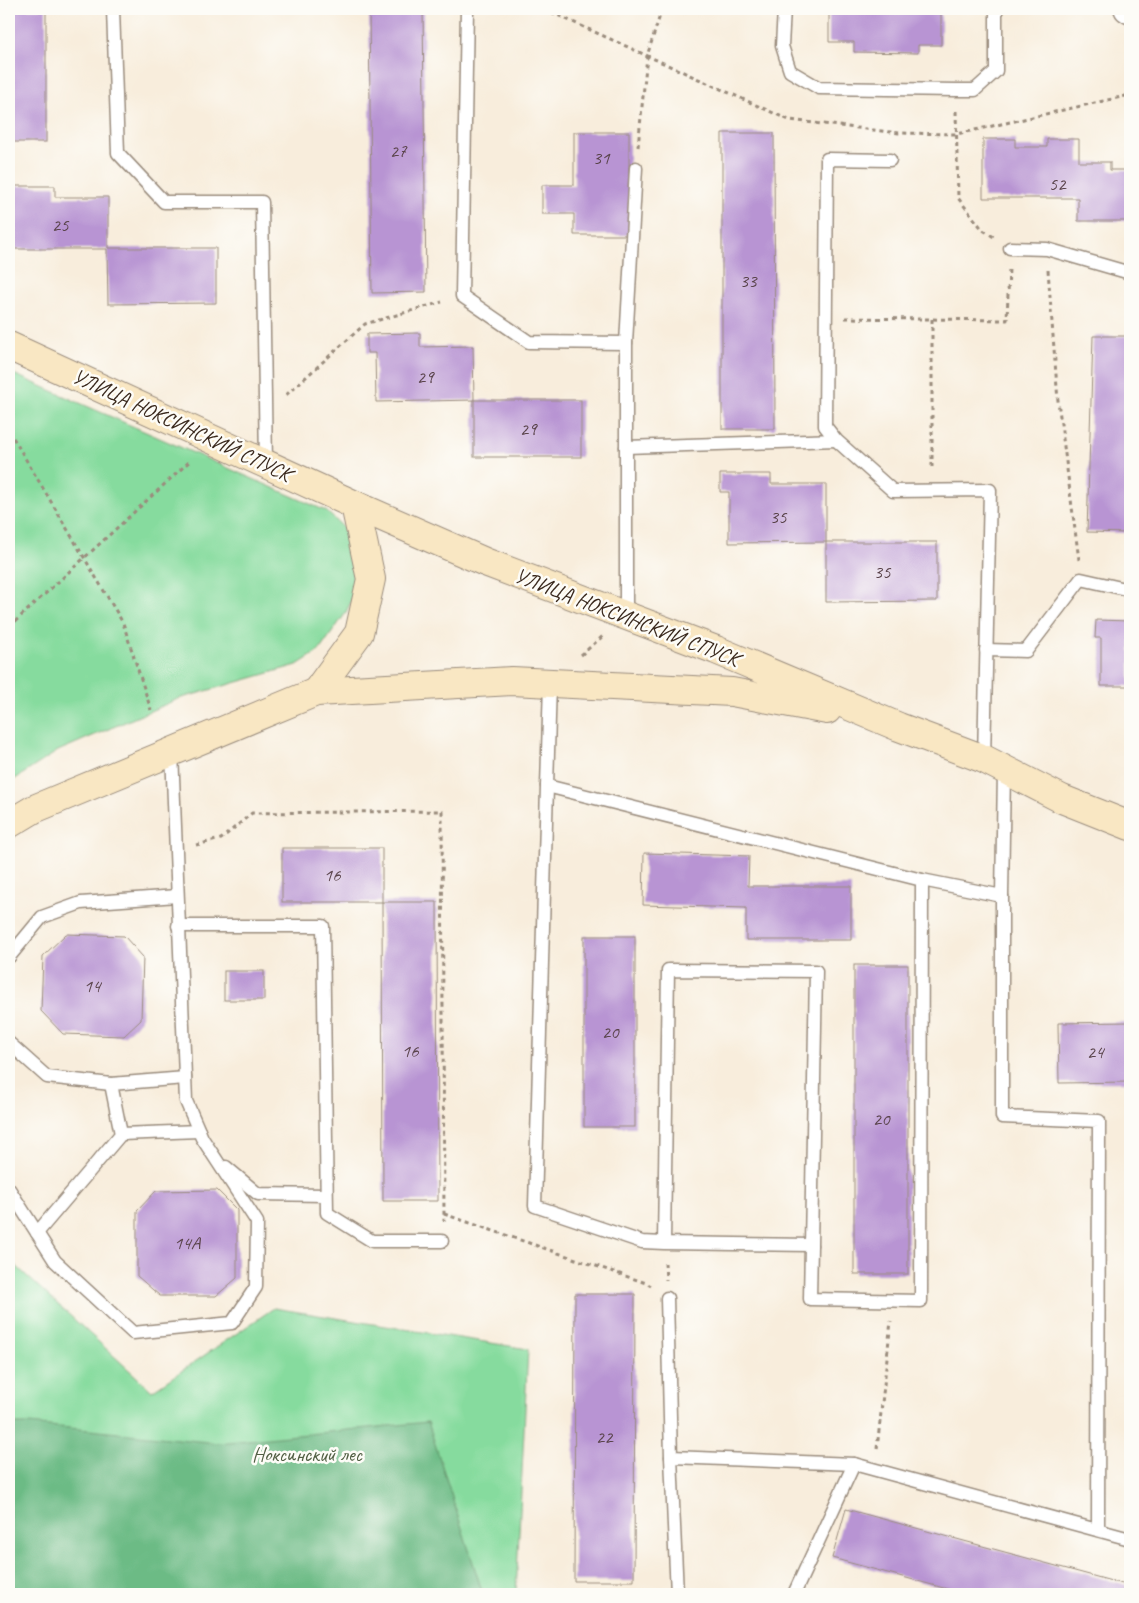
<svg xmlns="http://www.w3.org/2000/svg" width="1139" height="1603" font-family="Caveat,sans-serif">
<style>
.green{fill:#86db9e;stroke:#60825e}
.forest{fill:#6cbb85;stroke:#547252}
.building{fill:#b894d3}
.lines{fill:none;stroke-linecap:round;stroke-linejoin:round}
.lane-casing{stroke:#9a8c7d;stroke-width:15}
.street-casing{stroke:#9a8c7d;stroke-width:28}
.secondary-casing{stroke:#9a8c7d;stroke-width:30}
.path{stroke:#9a8c7d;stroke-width:3;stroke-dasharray:4 4;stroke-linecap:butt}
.lane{stroke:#fff;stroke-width:12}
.street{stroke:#fff;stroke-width:25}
.secondary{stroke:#f9e7c3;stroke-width:28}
.labels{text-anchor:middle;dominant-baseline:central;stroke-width:5;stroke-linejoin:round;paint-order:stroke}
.number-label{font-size:19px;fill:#5a444b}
.street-label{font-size:21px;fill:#3b2a1e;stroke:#fdfcf7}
.park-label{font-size:21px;fill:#525f44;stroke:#fdfcf7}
</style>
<rect width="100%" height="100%" fill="#fdfcf7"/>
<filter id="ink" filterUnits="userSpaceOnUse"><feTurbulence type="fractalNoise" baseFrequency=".02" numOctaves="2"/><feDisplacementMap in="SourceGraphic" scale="10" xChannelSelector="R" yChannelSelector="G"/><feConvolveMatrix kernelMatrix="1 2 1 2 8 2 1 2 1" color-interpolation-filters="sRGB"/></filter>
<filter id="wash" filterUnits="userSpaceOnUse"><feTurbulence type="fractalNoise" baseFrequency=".0096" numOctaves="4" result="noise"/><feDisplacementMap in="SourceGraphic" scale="20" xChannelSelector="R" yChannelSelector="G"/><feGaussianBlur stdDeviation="1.12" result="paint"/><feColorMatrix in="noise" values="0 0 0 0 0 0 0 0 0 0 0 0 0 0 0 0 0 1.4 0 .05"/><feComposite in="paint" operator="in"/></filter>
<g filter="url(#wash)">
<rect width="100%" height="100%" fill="#f8eddc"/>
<!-- green -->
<g class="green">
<path d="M9,372L326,511L345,529L356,559L357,590L345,614L319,651L297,665L178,699L58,751L9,783Z"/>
<path d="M15,1265L152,1391L274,1308L528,1349L516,1594H9V1271Z"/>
</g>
<!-- forest -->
<path class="forest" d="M428,1422L483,1594H9V1424H29L218,1443Z"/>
<g id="blocks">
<!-- building -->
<g class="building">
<rect x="9" y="9" width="37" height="133"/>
<path d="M369,9H423L426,292L372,293Z"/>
<path d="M829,9H941V45H918V53L854,52V42H829Z"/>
<path d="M574,132H629V235H574V214H542V185H574Z"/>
<path d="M722,133H774L775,429H722Z"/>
<path d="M983,139H1015V147H1047V139H1079V162H1110V170H1130V221H1078V198H983Z"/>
<path d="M9,186H55V197H108V248H216V303L108,304L107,249H12V202H9Z"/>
<path d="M420,333V347L473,346L474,400L376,402L375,353H367V334Z"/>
<path d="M1093,336H1130V533L1087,532Z"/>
<rect x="474" y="400" width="107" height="57"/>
<path d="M720,474H771V484H826V542L729,543V492H720Z"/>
<path d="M826,542H937V601L826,602Z"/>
<path d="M1096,620L1130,621V686H1101V638H1095Z"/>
<rect x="282" y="848" width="100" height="54"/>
<path d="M644,853L749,856L748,886H851V940H746V908L643,905Z"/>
<path d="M382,902H437L438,1201H383Z"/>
<path d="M66,934L124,936L143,957L141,1020L124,1036L63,1034L41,1011L43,956Z"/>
<rect x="584" y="936" width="51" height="191"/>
<rect x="854" y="965" width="54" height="309"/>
<rect x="224" y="971" width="40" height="29"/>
<path d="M1130,1022V1082L1059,1083L1058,1023Z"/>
<path d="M217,1190L237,1210V1278L216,1296H160L137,1276V1211L156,1191Z"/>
<path d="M575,1294H635L634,1581H574Z"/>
<path d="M846,1509L1130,1586V1594H966L832,1558Z"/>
</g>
</g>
</g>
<g filter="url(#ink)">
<use href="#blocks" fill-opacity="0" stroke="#9a8c7d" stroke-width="1"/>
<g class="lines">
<defs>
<g id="lane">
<path d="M113,9L118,153L164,202H262L266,464"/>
<path d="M467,9L462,296L529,342L626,343"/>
<path d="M784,9L782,46L790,71L819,88L956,90H975L996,71V9"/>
<path d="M890,160L827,159L825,426L836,440L893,491L990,490L984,759"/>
<path d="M1010,248L1047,249L1130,273"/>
<path d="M626,447L836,440"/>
<path d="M626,616V343L636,168"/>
<path d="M986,650L1026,651L1081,579L1130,590"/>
<path d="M550,682L535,1206L642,1242L664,1243L811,1245L816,971L668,970L664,1243"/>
<path d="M547,786L922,880L921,1301L810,1299L811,1245"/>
<path d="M922,880L1002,896L1004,771"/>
<path d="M1002,896V1117L1099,1121L1098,1530"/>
<path d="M178,926H323L327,1213L372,1241H442"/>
<path d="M9,957L42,917L81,903L177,896"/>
<path d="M9,1043L47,1077L111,1084"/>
<path d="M121,1134L199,1131"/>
<path d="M226,1167L258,1194L326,1195"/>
<path d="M9,1189L55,1261L133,1333L232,1323L256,1287L257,1222L202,1138L186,1101L172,752"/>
<path d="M37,1233L121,1134L111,1084L185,1078"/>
<path d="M667,1298L671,1457L677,1594"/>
<path d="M671,1457L854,1464L1130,1539"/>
<path d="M794,1594L854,1464"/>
</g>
<path id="street" d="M1127,9L1130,11"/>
<g id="secondary">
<path d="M9,346L355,505L485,562L716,650L899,727L984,759L1062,799L1130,826"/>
<path d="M316,692L359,633L371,579L355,505"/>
<path d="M9,824L34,809L316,692L512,681L732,692L827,710"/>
</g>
</defs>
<!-- lane casing -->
<use href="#lane" class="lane-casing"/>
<!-- street casing -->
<use href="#street" class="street-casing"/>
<!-- secondary casing -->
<use href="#secondary" class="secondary-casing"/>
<!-- path -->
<g class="path">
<path d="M544,9L789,120L899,133L957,134L1130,95"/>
<path d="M956,111L958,198L983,230L994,237"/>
<path d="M638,147L647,56L662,9"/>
<path d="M1048,270L1058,401L1079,560"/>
<path d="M845,318L1007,320L1009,268"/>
<path d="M932,319V471"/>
<path d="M286,395L365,324L442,302"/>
<path d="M9,431L123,623L151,710"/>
<path d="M9,627L191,460"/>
<path d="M581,655L603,636"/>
<path d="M196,845L221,839L252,813L442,811L444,1221"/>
<path d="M444,1214L646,1283L651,1286"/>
<path d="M665,1263L666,1280"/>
<path d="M877,1449L891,1321"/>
</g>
<!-- lane -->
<use href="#lane" class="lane"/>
<!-- street -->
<use href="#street" class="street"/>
<!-- secondary -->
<use href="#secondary" class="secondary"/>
</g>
</g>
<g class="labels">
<!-- number labels -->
<g class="number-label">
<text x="398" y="151">27</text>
<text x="601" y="158">31</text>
<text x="1057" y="184">52</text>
<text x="60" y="225">25</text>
<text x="748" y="281">33</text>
<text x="425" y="377">29</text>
<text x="528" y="429">29</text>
<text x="778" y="517">35</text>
<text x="882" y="572">35</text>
<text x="332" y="875">16</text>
<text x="92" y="986">14</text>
<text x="610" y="1032">20</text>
<text x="410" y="1051">16</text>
<text x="1095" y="1052">24</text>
<text x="881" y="1119">20</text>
<text x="187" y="1243">14А</text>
<text x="604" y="1437">22</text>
</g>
<!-- street labels -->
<g class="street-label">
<text transform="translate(182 425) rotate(25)">УЛИЦА НОКСИНСКИЙ СПУСК</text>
<text transform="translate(627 617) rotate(21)">УЛИЦА НОКСИНСКИЙ СПУСК</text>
</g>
<!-- park labels -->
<g class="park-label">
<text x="307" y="1454">Ноксинский лес</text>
</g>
</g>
<!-- margin -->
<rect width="1139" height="1603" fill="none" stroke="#fdfcf7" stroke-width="30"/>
</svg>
